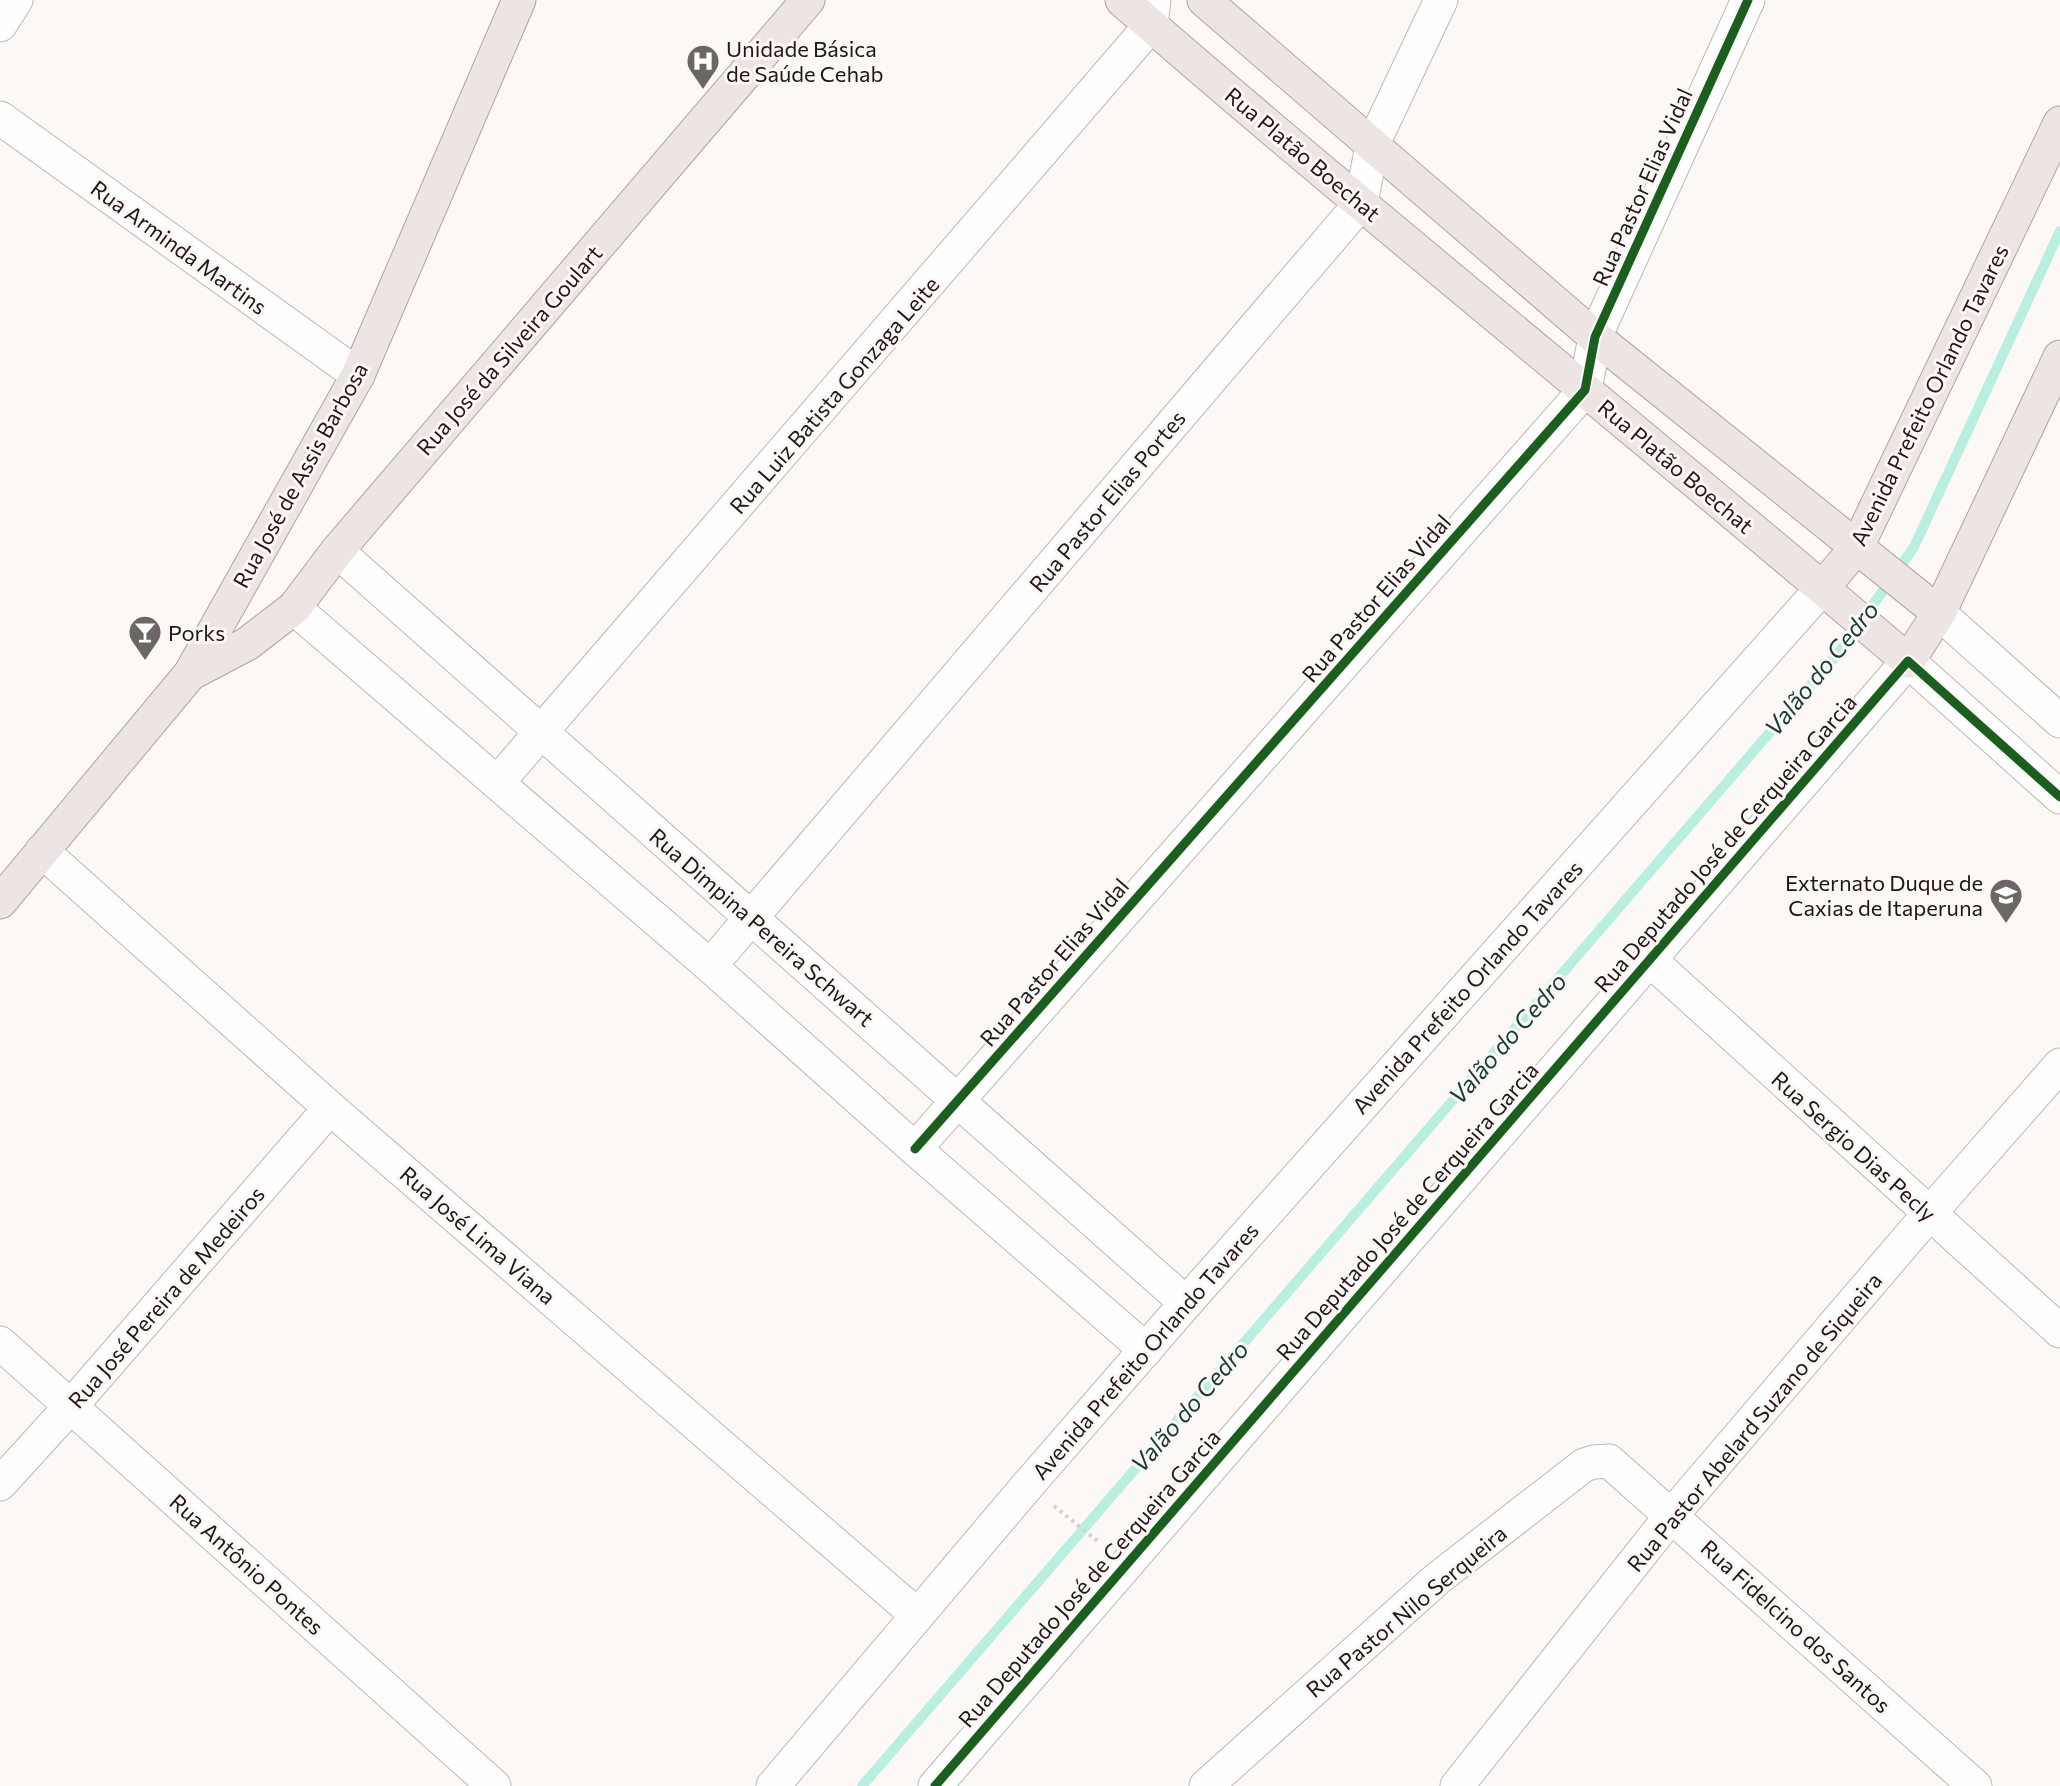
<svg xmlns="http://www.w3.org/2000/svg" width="2060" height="1786" font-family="Commissioner,sans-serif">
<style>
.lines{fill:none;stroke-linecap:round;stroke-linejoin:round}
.stream{stroke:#b9eee1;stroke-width:10}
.minor-casing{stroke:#bdb8b6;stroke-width:35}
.major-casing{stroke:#b0a4a1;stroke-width:35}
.path{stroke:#d3d2d1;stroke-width:4;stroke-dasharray:3 4.5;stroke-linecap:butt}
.minor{stroke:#fefefe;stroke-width:33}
.major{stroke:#ece5e3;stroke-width:33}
.cycleway-casing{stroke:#fcf7f5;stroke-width:13}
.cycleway{stroke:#1b5e20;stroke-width:9}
.labels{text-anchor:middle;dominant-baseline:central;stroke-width:6;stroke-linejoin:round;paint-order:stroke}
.poi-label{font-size:22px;fill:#201716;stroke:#fcf7f5;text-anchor:start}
.street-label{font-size:22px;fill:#201716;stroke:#fcf7f5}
.water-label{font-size:24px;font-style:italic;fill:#183c35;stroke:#fcf7f5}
</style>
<rect width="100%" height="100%" fill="#fbf8f6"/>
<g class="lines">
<!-- stream -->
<path class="stream" d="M862,1786L1840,651L1914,547L2060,231"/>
<defs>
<g id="minor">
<path d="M0,25L16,0"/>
<path d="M0,118L358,375"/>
<path d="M337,551L1186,1303"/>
<path d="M294,608L710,966L915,1149L1146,1350"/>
<path d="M1939,613L2060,721"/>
<path d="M498,782L1151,25L1154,0"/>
<path d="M42,851L330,1108L917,1615"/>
<path d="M1650,960L2060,1331"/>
<path d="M710,966L1361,203L1372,146L1441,0"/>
<path d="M915,1149L1585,390L1595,337L1748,0"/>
<path d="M0,1343L494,1786"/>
<path d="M0,1484L71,1406L330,1108"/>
<path d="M773,1786L1028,1485L1186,1303L1823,587"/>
<path d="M935,1786L1908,661L2060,797"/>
<path d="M1206,1786L1437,1579L1584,1465L1594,1462L1609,1461L1975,1786"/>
<path d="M1457,1786L1671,1516L1929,1214L2060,1065"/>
</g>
<g id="major">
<path d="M1122,0C1380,225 1648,438 1908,661L1939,613L2060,357"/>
<path d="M1204,0L1595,337L1939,613"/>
<path d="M1823,587L1857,547L2060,123"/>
<path d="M190,674L247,644L294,608L337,551L808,0"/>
<path d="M0,902L190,674L358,375L519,0"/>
</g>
</defs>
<!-- minor casing -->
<use href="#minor" class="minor-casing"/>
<!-- major casing -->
<use href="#major" class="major-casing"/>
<!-- path -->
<path class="path" d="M1054,1506L1100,1543"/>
<!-- minor -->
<use href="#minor" class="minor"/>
<!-- major -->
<use href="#major" class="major"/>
<defs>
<g id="cycleway">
<path d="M915,1149L1585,390L1595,337L1748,0"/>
<path d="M935,1786L1908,661L2060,797"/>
</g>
</defs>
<!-- cycleway casing -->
<use href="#cycleway" class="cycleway-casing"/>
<!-- cycleway -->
<use href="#cycleway" class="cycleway"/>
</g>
<!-- icons -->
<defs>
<symbol id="hospital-pin" viewBox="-11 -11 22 30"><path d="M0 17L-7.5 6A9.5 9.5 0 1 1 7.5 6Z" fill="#6d6664" stroke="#fcf7f5"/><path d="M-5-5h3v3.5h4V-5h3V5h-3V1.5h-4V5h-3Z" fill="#fff"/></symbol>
<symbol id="bar-pin" viewBox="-11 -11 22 30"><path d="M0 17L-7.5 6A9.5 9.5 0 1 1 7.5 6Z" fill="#6d6664" stroke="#fcf7f5"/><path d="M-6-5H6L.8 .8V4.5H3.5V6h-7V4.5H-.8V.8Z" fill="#fff"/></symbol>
<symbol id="school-pin" viewBox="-11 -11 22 30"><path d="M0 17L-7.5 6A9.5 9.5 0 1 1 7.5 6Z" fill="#6d6664" stroke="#fcf7f5"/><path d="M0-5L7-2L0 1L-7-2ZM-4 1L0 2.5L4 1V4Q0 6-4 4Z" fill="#fff"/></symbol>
</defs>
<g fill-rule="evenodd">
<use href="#hospital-pin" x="684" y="42" width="38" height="52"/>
<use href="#bar-pin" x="126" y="613" width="38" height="52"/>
<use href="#school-pin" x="1987" y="876" width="38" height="52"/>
</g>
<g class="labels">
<!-- poi labels -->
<g class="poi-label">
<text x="726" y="48">Unidade Básica<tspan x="726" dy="25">de Saúde Cehab</tspan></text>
<text x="168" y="632">Porks</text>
<text x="1983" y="882" text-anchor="end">Externato Duque de<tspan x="1983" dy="25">Caxias de Itaperuna</tspan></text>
</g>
<!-- street labels -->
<g class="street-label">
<text transform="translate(1303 154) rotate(40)">Rua Platão Boechat</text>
<text transform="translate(1642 187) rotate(-66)">Rua Pastor Elias Vidal</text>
<text transform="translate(179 247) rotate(36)">Rua Arminda Martins</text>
<text transform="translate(509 350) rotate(-49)">Rua José da Silveira Goulart</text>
<text transform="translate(834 395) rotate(-49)">Rua Luiz Batista Gonzaga Leite</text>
<text transform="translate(1929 395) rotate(-64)">Avenida Prefeito Orlando Tavares</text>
<text transform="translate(1676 466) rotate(40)">Rua Platão Boechat</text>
<text transform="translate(300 475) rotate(-61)">Rua José de Assis Barbosa</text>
<text transform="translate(1107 501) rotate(-50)">Rua Pastor Elias Portes</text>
<text transform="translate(1376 598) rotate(-49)">Rua Pastor Elias Vidal</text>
<text transform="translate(1725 843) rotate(-49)">Rua Deputado José de Cerqueira Garcia</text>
<text transform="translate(762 927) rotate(41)">Rua Dimpina Pereira Schwart</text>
<text transform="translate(1054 962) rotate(-49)">Rua Pastor Elias Vidal</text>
<text transform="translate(1467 987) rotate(-48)">Avenida Prefeito Orlando Tavares</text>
<text transform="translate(1854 1146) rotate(42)">Rua Sergio Dias Pecly</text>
<text transform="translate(1407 1211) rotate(-49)">Rua Deputado José de Cerqueira Garcia</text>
<text transform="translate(478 1235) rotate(41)">Rua José Lima Viana</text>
<text transform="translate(166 1297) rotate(-49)">Rua José Pereira de Medeiros</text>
<text transform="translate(1145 1351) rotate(-49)">Avenida Prefeito Orlando Tavares</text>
<text transform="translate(1754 1422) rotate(-50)">Rua Pastor Abelard Suzano de Siqueira</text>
<text transform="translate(247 1564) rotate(42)">Rua Antônio Pontes</text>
<text transform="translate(1089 1578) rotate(-49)">Rua Deputado José de Cerqueira Garcia</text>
<text transform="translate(1406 1611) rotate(-40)">Rua Pastor Nilo Serqueira</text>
<text transform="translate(1796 1626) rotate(42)">Rua Fidelcino dos Santos</text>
</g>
<!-- water labels -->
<g class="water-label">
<text transform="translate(1821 668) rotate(-51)">Valão do Cedro</text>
<text transform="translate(1507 1038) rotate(-49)">Valão do Cedro</text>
<text transform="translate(1189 1406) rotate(-49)">Valão do Cedro</text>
</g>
</g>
</svg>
